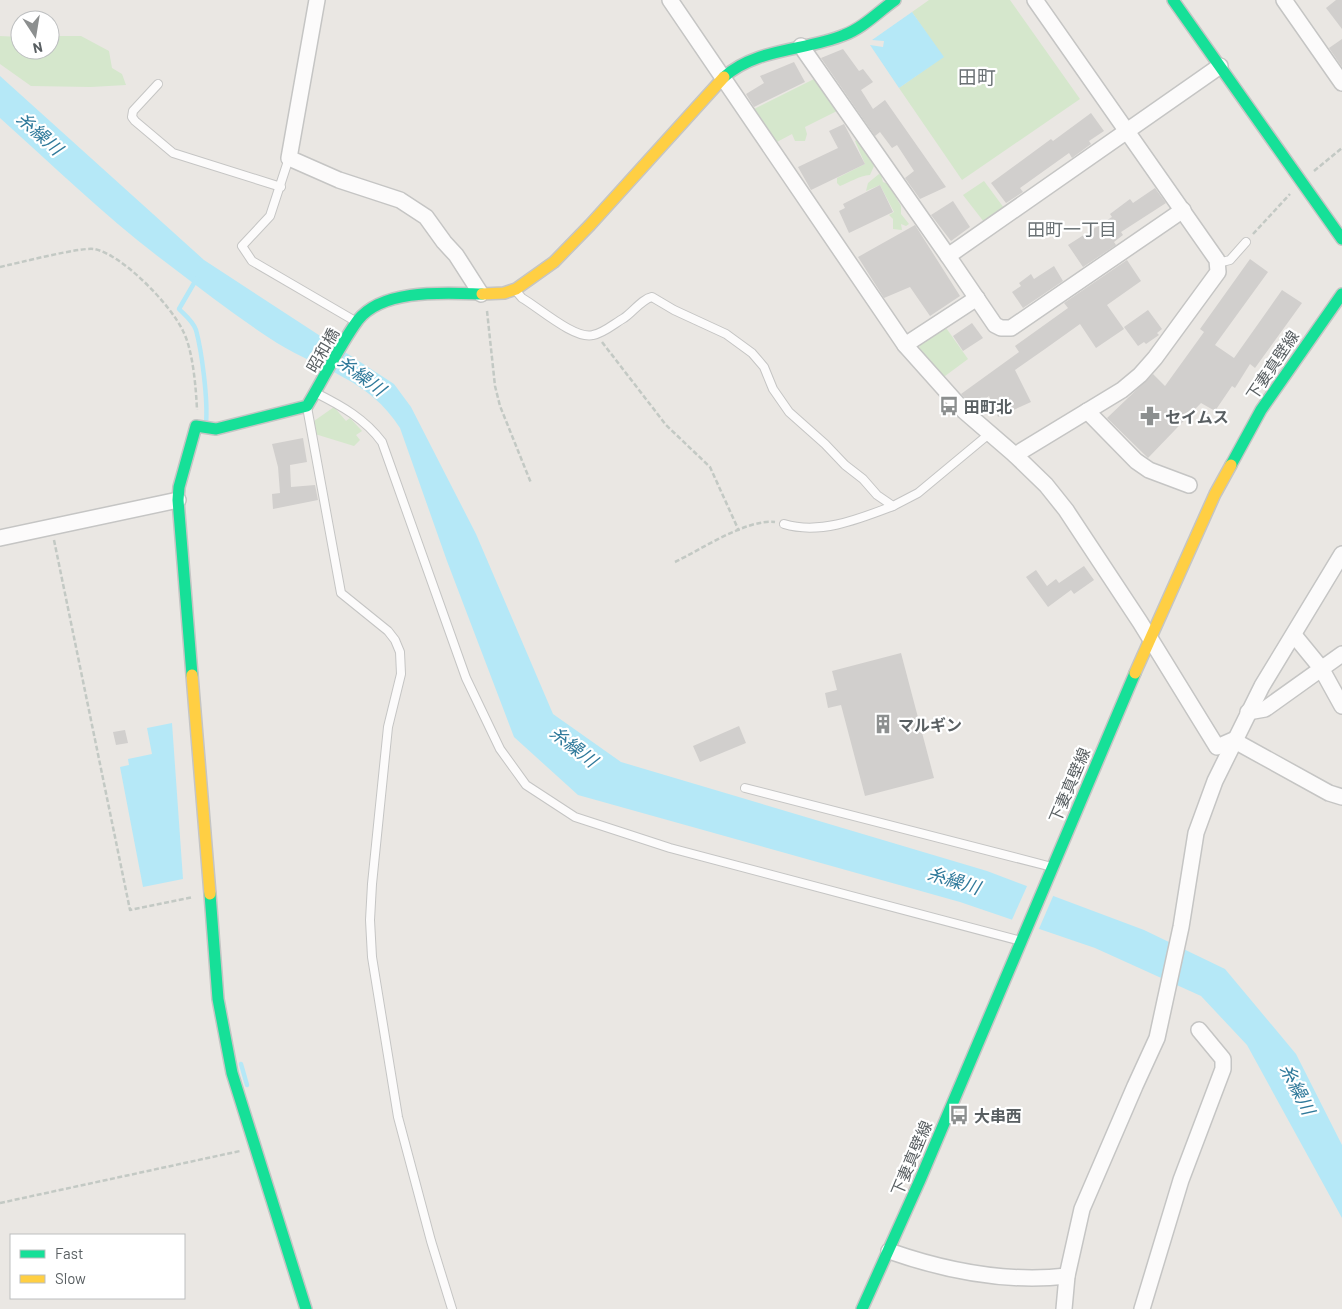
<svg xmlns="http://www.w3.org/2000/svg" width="1342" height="1309" font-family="Barlow,'Noto Sans JP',sans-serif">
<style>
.green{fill:#d5e7cc}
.water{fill:#b5e8f7}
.pier{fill:#eae7e3}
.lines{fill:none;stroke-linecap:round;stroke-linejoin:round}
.stream{stroke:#b5e8f7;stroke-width:4.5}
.building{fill:#d1cfcd}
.lane-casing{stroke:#c5c5c4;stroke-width:10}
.street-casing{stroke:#c5c5c4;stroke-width:18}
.fast-casing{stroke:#c5c5c4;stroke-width:14}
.slow-casing{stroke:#c5c5c4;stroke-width:14}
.path{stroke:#c3c9c4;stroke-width:2.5;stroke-dasharray:5 2.5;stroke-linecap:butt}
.lane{stroke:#fcfbfb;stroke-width:8}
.street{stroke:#fcfbfb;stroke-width:15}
.fast{stroke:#16e098;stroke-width:11}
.slow{stroke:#ffcf43;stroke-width:11}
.labels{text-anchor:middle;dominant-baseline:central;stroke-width:4.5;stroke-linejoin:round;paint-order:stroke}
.street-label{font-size:16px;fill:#595f62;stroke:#fff}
.poi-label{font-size:16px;font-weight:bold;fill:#595f62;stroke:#fff;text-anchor:start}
.water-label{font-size:18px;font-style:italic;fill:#307a9b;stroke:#fff}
.neighbourhood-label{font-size:18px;fill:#6a7174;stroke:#fff}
.quarter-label{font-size:19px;fill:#6a7174;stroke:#fff}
</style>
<rect width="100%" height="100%" fill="#eae7e3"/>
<!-- green -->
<g class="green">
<path d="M929,0H1010L1080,99L962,180L899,88L943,57L912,12Z"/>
<path d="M0,36L20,37V50H50V36H81L109,51L112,68L122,74L126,85L91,87L31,86L0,64Z"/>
<path d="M814,79L837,111L805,127L807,134L805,141H795L792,134L775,143L752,110Z"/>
<path d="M859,138L864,143L863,150L866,151L874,166L870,175C859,176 850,182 840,186L837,183V178L865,164L855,141Z"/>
<path d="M879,174L881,175L883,182L888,184L901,206V214L909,224L906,226L901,224L902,230L893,229V219L889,215L894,212L880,185L866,191L868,183Z"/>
<path d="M984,181L1004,208L984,222L963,195Z"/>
<path d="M944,325L968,359L941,379L919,352L920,341Z"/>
<path d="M334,407L346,421L350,418L362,431L356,435L360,440L354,446L315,434L314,421Z"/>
</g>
<!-- water -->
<g class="water">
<path d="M912,12L944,57L899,88L870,45L883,47L884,41L872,40Z"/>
<path d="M0,76L204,260L394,384L411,407L476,534L553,714L621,762L987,871L1144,930L1225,969L1296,1054L1342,1145V1218L1247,1045L1201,996L1095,948L960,902L578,795L514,737L447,561L400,428C369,379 323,371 277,343C241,320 206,293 172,267C111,222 56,168 0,118Z"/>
<path d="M172,723L183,879L143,887L120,767L129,765L128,759L152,754L147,728Z"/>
</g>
<!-- pier -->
<path class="pier" d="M1028,884L1054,894L1038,931L1011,922Z"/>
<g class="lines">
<!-- stream -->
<g class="stream">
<path d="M197,278L179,309C185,315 193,321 196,330C202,352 208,400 206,423"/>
<path d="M241,1064L247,1085"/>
</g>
</g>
<!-- building -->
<g class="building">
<path d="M1336,0H1342V29L1326,8Z"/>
<path d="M1342,39V67L1329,48Z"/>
<path d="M843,49L859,71L863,69L873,82L861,90L873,109L885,100L946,187L920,199L905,178L914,171L897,145L892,148L880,132L875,136L821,58Z"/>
<path d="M794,62L805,82L754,107L746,94L764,83L760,76Z"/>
<path d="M1091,113L1104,131L1089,141L1091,144L1072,158L1069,153L1020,188L1023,192L1006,203L991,183L1051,139L1053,141Z"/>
<path d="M844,124L865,164L811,190L798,167L838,148L829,131Z"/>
<path d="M880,185L893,212L849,233L839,211L845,208L843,204Z"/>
<path d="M1155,188L1166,203L1121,232L1123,235L1114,242L1116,245L1083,267L1068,245L1112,217L1110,214L1130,199L1133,203Z"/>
<path d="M953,201L970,227L951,241L931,215Z"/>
<path d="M915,225L960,296L930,316L910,287L884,298L858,257Z"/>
<path d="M1250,259L1268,272L1215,345L1234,358L1282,290L1302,303L1255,368L1250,364L1235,388L1232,386L1215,411L1201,403L1148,458L1107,418L1153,374L1165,386L1204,332L1200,329Z"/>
<path d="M1127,260L1141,281L1107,305L1124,329L1096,348L1080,324L1045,349L1015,370L1031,402L998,417L989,396L974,408L961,394L1019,352L1015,346L1068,308L1064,303Z"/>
<path d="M1054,266L1063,281L1023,308L1012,292L1021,286L1019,283L1031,274L1034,279Z"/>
<path d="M1148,310L1162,329L1157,333L1159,335L1146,344L1144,342L1138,346L1124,327Z"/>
<path d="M972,323L983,338L963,351L953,336Z"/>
<path d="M303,438L307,462L290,465L291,487L315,485L318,500L273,509L272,494L280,493L278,467L272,444Z"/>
<path d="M1084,566L1094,580L1074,594L1071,590L1048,607L1026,577L1036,570L1047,586L1056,579L1059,583Z"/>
<path d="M901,653L934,778L865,796L841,705L828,708L825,693L837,690L832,671Z"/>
<path d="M739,726L746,743L700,762L693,746Z"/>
<path d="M125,730L128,743L116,745L113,732Z"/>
</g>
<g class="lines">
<defs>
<g id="lane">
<path d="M158,84L133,111L132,117L135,121L173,153L281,187"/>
<path d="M289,158L270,216L242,246L252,261L355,321"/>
<path d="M1218,263L1230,260L1246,242"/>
<path d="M516,291L522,298C538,307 575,340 593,335C604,333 615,323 624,318C633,312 642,299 652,297L674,310L726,334L752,353L764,367L773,389L789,412L825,444L845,465L863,479L877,495L893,506L918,493L989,434"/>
<path d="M316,393C342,406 365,419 382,442L466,678L500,749L526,785L575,817L670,848L1021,941"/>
<path d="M307,407L341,593L388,631L395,640L400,652L401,674L388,727L372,884L370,920L372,957L398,1117L431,1241L452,1309"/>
<path d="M784,524C820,535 859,519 893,506"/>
<path d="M745,788L1052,867"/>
</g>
<g id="street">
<path d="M317,0L289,158L339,180L400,200L426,217L444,242L456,255L481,294"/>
<path d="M670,0L905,345L964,411L1015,455L1046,485L1066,510L1140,622L1217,747L1233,740L1329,793L1342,797"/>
<path d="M1284,0L1342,83"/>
<path d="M801,46L948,256"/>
<path d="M1183,210L1011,328H1001L995,325L948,256L1220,66"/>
<path d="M905,345L977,298"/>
<path d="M1087,411L1136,461L1149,470L1189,485"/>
<path d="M1015,455L1122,390L1140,375L1155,358L1218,272L1217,260L1035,0"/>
<path d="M0,538L178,500"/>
<path d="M1294,635L1321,668L1342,706"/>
<path d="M1248,712L1265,709L1342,654"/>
<path d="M889,1251C946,1271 1006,1283 1067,1276"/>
<path d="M1064,1309L1067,1276L1082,1209L1135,1086L1157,1038L1181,927L1196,833L1215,781L1262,686L1342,554"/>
<path d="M1142,1309L1181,1180L1223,1069V1059L1199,1030"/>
</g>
<g id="fast">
<path d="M1173,0L1342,239"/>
<path d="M724,77C756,48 805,51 844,35C863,28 878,12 895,0"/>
<path d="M1231,465L1261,410L1342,294"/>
<path d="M192,675L178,500L179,487L196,426L216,429L307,406C324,378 339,346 358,320C383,288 446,293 482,294"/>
<path d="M210,894L218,999L232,1073L306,1309"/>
<path d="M862,1309L920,1180L1135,673"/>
</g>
<g id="slow">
<path d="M482,294L504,293L516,289L554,262L590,225L724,77"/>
<path d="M1135,673L1215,494L1231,465"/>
<path d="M192,675L210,894"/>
</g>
</defs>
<!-- lane casing -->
<use href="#lane" class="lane-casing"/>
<!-- street casing -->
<use href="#street" class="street-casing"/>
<!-- fast casing -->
<use href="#fast" class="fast-casing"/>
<!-- slow casing -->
<use href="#slow" class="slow-casing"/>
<!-- path -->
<g class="path">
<path d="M1314,171L1342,148"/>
<path d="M1253,234L1290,194"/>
<path d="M0,267C18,263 80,247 94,249C122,254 171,305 183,331C193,350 196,388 197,410"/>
<path d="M487,311L495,386L500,406L531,483"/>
<path d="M602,342L666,425L710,467L739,531"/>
<path d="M54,540L130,910L193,897"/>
<path d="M675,562C702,549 746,519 775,522"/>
<path d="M0,1203L240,1151"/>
</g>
<!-- lane -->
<use href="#lane" class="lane"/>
<!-- street -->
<use href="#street" class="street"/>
<!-- fast -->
<use href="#fast" class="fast"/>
<!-- slow -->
<use href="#slow" class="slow"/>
</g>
<!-- icons -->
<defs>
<symbol id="bus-bare" viewBox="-9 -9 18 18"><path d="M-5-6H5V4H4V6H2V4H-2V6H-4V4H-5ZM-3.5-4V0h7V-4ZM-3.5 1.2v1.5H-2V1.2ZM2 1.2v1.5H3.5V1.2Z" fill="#8c8f8f" stroke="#fff" stroke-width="2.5" paint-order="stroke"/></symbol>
<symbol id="pharmacy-bare" viewBox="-9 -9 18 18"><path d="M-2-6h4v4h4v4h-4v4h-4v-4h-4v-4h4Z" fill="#8c8f8f" stroke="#fff" stroke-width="2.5" paint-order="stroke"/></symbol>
<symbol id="building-bare" viewBox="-9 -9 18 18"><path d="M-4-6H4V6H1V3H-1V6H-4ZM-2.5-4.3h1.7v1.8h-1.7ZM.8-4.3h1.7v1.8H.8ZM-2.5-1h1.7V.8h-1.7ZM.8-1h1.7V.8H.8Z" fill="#8c8f8f" stroke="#fff" stroke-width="2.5" paint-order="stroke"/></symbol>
</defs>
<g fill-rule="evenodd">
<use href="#bus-bare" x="935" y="392" width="28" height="28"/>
<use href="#pharmacy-bare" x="1136" y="402" width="28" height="28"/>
<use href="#building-bare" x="869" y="710" width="28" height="28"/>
<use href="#bus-bare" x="945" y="1101" width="28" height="28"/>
</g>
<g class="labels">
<!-- street labels -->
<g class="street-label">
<text transform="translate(322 350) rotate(-60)">昭和橋</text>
<text transform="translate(1272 365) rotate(-56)">下妻真壁線</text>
<text transform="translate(1069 785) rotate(-67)">下妻真壁線</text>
<text transform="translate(911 1158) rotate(-67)">下妻真壁線</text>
</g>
<!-- poi labels -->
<g class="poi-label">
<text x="964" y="406">田町北</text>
<text x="1165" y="416">セイムス</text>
<text x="898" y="724">マルギン</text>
<text x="974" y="1115">大串西</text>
</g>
<!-- water labels -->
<g class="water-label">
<text transform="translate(40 133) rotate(42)">糸繰川</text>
<text transform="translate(362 375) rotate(37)">糸繰川</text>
<text transform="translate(574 746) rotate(38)">糸繰川</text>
<text transform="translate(954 880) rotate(17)">糸繰川</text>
<text transform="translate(1298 1089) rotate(63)">糸繰川</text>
</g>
<!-- neighbourhood labels -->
<g class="neighbourhood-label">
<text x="1072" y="229">田町一丁目</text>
</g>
<!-- quarter labels -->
<g class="quarter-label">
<text x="977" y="76">田町</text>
</g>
</g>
<!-- legend -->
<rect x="10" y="1234" width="175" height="65" fill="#ffffff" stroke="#bdbfc0"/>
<rect x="20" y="1250" width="25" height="8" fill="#16e098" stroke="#bdbfc0"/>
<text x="55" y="1259" font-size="15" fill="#595f62">Fast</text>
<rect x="20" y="1275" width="25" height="8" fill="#ffcf43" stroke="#bdbfc0"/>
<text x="55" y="1284" font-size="15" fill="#595f62">Slow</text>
<!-- north arrow -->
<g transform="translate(35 35) rotate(168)"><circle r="24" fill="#ffffff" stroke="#bdbfc0"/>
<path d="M0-4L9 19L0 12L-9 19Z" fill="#8c8f8f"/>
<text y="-8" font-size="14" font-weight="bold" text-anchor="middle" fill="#595f62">N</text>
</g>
</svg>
